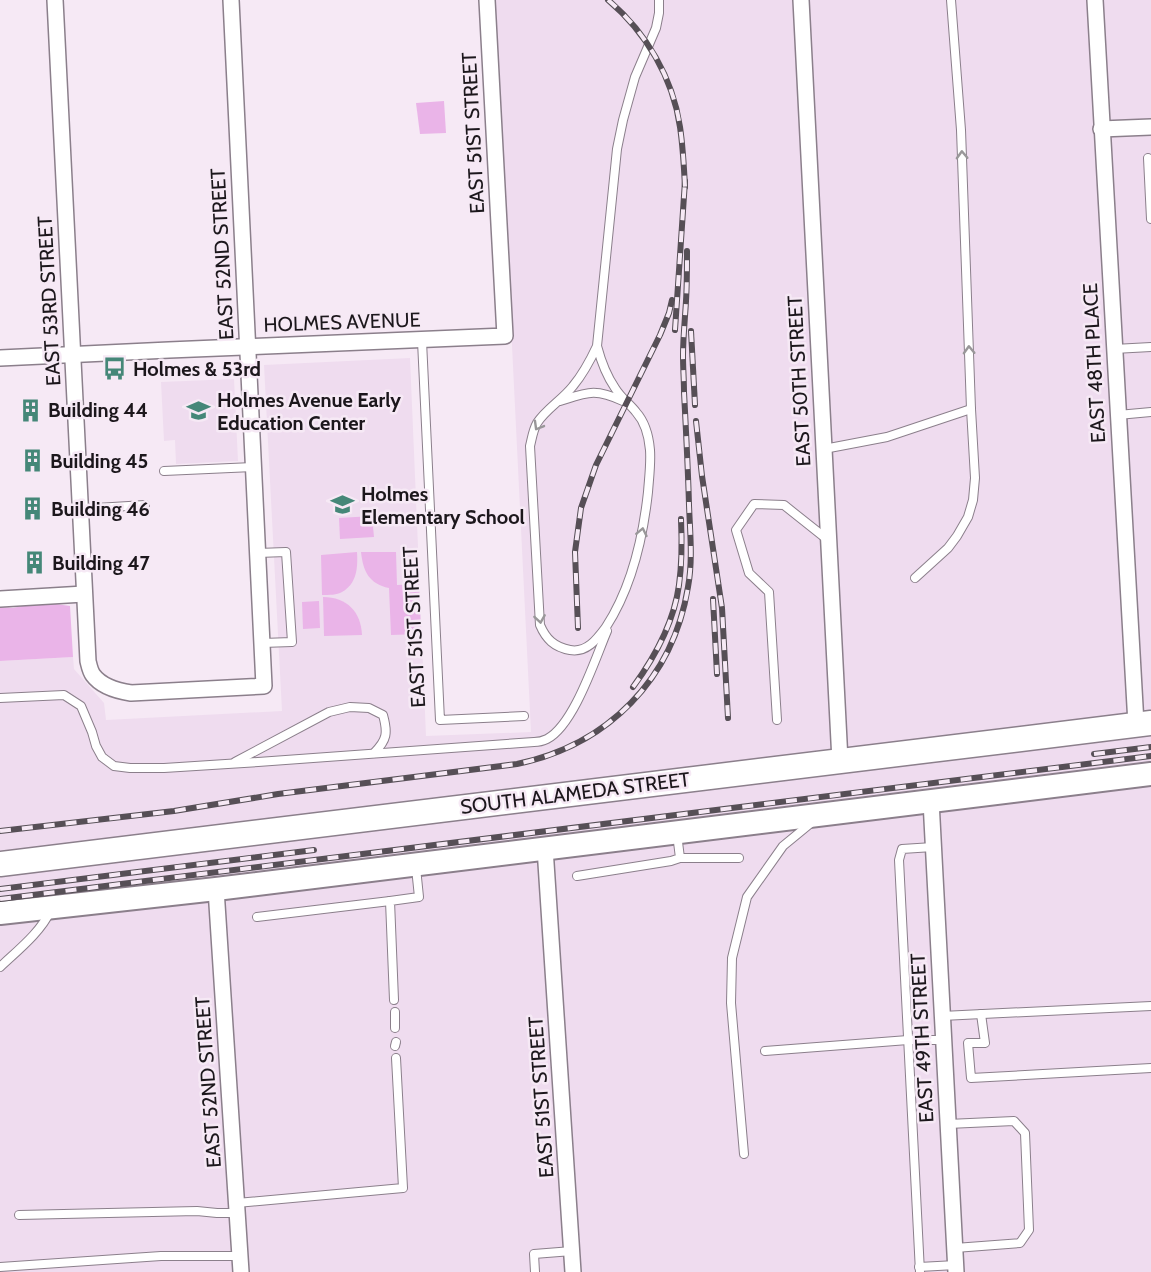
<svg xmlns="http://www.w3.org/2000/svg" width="1151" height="1272" font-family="Cabin,sans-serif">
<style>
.built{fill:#efdcef}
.green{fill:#eab4e8}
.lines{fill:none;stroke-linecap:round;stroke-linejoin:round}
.lane-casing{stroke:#8b7f8b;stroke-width:10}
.street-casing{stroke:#8b7f8b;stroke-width:18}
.secondary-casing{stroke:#8b7f8b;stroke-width:26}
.primary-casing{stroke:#8b7f8b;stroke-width:27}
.lane{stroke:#fff;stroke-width:8}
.street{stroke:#fff;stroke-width:15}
.secondary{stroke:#fff;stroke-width:22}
.primary{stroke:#fff;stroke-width:24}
.rail-casing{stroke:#564f56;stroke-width:6}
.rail{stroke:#f6e9f5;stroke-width:4;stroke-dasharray:11;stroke-linecap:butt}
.oneway{stroke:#999799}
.labels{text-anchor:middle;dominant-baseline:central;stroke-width:5;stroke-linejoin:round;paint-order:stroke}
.street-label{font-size:20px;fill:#1c171c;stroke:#f6e9f5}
.poi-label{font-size:20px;font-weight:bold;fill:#1c171c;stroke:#f6e9f5;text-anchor:start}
</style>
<rect width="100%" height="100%" fill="#f6e9f5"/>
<!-- built -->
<g class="built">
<path d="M495,0H1151V1272H0V661L73,657L74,669L104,703L106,720L282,711L264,365L410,358L426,736L531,732Z"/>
<path d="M234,379L238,461L176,464L175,440L164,441L161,382Z"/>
</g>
<!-- green -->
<g class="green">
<path d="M444,101L446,133L420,134L416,103Z"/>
<path d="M372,516L374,537L340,539L339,518Z"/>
<path d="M357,552C358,567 357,584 342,592C337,595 329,595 322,595L321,555Z"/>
<path d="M361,552H396L397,585L419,584L421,634L391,635L389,588C369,584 363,571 361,552Z"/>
<path d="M323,597C347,597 361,612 362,635L324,636Z"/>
<path d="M319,601L320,628L303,629L302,602Z"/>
<path d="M56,604L70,606L73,657L0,661V607L13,608L22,606Z"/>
</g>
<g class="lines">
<defs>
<g id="lane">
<path d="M1148,158L1151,219"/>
<path d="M422,341L440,720L524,716"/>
<path d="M597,346C601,361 606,375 615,388C621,398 630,404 636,412C645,422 649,438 650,450C651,464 649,478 648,492C643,538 632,587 606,627C597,639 587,653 570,650C554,647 546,639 540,625L530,446C532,438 533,430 537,423C546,409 562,400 573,386C583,374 590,361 597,346L617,149L623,120L635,77L656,28L659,13V0"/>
<path d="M1114,349L1151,347"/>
<path d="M560,401C588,392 595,388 623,401"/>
<path d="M1118,415L1151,412"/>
<path d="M824,449L887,437L971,409"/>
<path d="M164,471L253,467"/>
<path d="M80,509L145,505"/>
<path d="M258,553L286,552L292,642L262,643"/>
<path d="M915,578L948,548L957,536L968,517L973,500L975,478L971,409L961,130L951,0"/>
<path d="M0,698L64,695L81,706L92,732L96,746L102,757L114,766L130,768H164L258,762L534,742C538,742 543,741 547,739C574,725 595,659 607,631"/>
<path d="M777,720L769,592L749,573L736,530L754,504L784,505L828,540"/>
<path d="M235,762L329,712L350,707L369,708L383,715C388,733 387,740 374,753"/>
<path d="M680,858H739"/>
<path d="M577,876L671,861L680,858L677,834"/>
<path d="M257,917L390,901"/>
<path d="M0,967C18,950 40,933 51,910"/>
<path d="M394,1000L390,901L419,897L416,868"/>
<path d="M395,1012V1028"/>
<path d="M981,1014L985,1043H968L971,1078L1151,1068"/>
<path d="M942,1016L1151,1006"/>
<path d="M395,1046L396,1042"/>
<path d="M765,1051L908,1040H943"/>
<path d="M948,1124L1014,1121L1025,1133L1029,1230L1020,1243L955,1248"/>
<path d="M744,1154L731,1003L732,958L747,897L783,846L811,823"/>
<path d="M237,1203L403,1188L396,1058"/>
<path d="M19,1215L197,1211L217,1213H237"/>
<path d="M0,1267L161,1256H240"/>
<path d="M919,1267L956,1265"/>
<path d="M535,1272L534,1254L572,1251"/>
<path d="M920,1272L899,860L902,849L933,847"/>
</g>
<g id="street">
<path d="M55,0L88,661C89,665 90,671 93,675C101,686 118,691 131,693L264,686L231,0"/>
<path d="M801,0L840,761"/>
<path d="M1095,0L1136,724"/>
<path d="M1101,129L1151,127"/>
<path d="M0,358L169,350L505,336L487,0"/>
<path d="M0,599L84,594"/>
<path d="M931,801L956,1272"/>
<path d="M545,848L573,1272"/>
<path d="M216,889L241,1272"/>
</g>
<path id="secondary" d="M0,913L216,889L1151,774"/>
<path id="primary" d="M0,864L1151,723"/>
</defs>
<!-- lane casing -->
<use href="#lane" class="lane-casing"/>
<!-- street casing -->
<use href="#street" class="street-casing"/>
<!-- secondary casing -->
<use href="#secondary" class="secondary-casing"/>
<!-- primary casing -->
<use href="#primary" class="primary-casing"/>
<!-- lane -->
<use href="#lane" class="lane"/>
<!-- street -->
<use href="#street" class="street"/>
<!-- secondary -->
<use href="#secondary" class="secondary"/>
<!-- primary -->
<use href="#primary" class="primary"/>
<defs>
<g id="rail">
<path d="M608,0C646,32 673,78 680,127C683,147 684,167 685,187"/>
<path d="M675,330L685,181"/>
<path d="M691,331L695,405"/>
<path d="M696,421L702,476L722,608L728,718"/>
<path d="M713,599L717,674"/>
<path d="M578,628L575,552L581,508L596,465L660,335L669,313L672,300"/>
<path d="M633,687C655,657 674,622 679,585C682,563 682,541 681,519"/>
<path d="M1094,754L1151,747"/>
<path d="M0,831L174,811L278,794L517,764C608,745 673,679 688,587C693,560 690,532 689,505C688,468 686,430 684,392C684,380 683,368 683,356C683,338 685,319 686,301C687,285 687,268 687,251"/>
<path d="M0,889L314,850"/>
<path d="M0,899L1151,756"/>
</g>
</defs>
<!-- rail casing -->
<use href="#rail" class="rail-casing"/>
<!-- rail -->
<use href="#rail" class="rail"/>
</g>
<!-- one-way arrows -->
<defs><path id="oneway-chevron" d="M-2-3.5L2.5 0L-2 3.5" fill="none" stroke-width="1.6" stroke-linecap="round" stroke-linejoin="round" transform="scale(1.5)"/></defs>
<g class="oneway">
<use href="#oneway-chevron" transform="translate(962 155) rotate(-92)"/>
<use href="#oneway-chevron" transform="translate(969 350) rotate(-92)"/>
<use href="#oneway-chevron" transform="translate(538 426) rotate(120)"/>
<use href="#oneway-chevron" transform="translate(642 532) rotate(-78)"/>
<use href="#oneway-chevron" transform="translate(540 619) rotate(81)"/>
</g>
<!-- icons -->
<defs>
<symbol id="bus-bare" viewBox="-9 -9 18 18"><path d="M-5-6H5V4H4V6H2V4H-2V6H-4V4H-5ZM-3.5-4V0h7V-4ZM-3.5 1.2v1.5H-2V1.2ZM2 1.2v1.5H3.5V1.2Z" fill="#458778" stroke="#f6e9f5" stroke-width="2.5" paint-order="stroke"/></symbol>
<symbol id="building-bare" viewBox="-9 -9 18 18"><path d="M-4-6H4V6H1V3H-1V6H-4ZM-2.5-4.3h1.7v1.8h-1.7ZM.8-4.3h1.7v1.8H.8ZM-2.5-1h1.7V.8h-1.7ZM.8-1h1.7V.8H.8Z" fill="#458778" stroke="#f6e9f5" stroke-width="2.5" paint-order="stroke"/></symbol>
<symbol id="school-bare" viewBox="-9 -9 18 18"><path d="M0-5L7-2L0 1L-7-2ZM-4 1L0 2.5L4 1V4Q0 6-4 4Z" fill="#458778" stroke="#f6e9f5" stroke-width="2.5" paint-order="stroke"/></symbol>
</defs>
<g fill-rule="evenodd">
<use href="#bus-bare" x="98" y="352" width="33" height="33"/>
<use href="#building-bare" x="14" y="394" width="33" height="33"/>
<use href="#school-bare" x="182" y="394" width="33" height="33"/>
<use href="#building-bare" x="16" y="444" width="33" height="33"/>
<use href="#school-bare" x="326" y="488" width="33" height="33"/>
<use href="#building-bare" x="16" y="492" width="33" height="33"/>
<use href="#building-bare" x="18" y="546" width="33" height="33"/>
</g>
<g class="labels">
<!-- street labels -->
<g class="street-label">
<text transform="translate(473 133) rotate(-93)">EAST 51ST STREET</text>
<text transform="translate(222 254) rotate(-93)">EAST 52ND STREET</text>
<text transform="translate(49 301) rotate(-93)">EAST 53RD STREET</text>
<text transform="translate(342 322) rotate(-2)">HOLMES AVENUE</text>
<text transform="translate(1094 363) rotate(-93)">EAST 48TH PLACE</text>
<text transform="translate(799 381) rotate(-93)">EAST 50TH STREET</text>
<text transform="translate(414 627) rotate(-93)">EAST 51ST STREET</text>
<text transform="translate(575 793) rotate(-7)">SOUTH ALAMEDA STREET</text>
<text transform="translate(922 1038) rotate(-93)">EAST 49TH STREET</text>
<text transform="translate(208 1082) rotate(-94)">EAST 52ND STREET</text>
<text transform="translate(541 1097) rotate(-94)">EAST 51ST STREET</text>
</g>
<!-- poi labels -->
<g class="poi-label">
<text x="133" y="369">Holmes &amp; 53rd</text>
<text x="217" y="400">Holmes Avenue Early<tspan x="217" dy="23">Education Center</tspan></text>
<text x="48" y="410">Building 44</text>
<text x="50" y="461">Building 45</text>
<text x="361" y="494">Holmes<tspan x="361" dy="23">Elementary School</tspan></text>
<text x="51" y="509">Building 46</text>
<text x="52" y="563">Building 47</text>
</g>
</g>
</svg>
